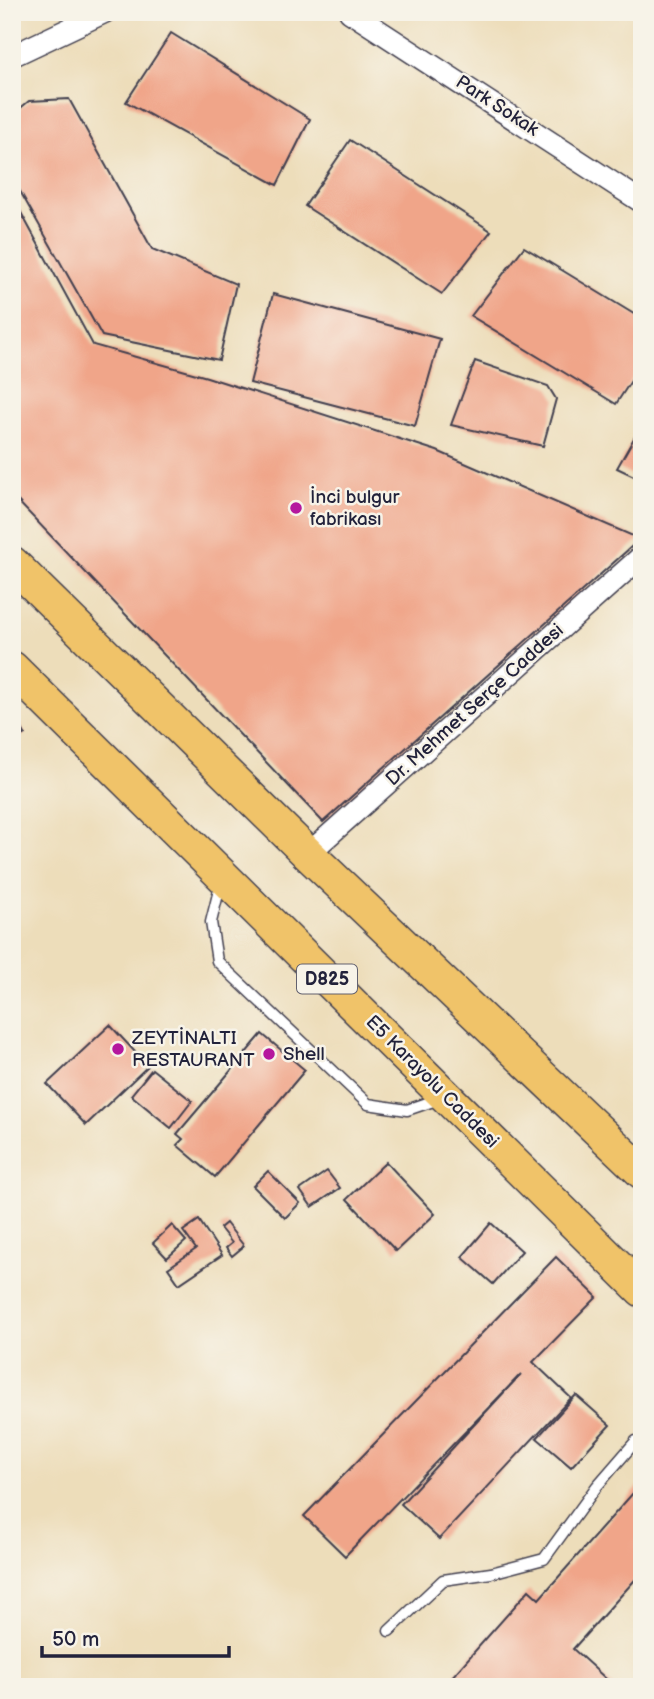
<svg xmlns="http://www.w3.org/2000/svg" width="654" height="1699" font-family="'Balsamiq Sans',sans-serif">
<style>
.building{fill:#f0a589}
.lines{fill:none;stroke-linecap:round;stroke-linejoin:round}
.service-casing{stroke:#403e4e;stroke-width:13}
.minor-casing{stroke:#403e4e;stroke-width:24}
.trunk-casing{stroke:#403e4e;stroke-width:36}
.service{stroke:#fff;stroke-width:10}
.minor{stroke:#fff;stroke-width:21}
.trunk{stroke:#f0c369;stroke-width:33}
.poi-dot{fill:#b5179e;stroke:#f7f3e8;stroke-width:2.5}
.labels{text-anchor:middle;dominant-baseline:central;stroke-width:5;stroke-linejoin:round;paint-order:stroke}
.shield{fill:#f7f3e8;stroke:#62616f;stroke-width:2}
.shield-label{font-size:18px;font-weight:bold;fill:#22223b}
.street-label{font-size:19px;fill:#22223b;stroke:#f7f3e8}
.poi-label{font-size:19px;fill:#22223b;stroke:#f7f3e8;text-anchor:start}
</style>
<rect width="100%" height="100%" fill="#f7f3e8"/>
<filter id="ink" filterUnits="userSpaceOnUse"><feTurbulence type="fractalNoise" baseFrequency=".0143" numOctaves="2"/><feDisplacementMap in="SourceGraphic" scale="14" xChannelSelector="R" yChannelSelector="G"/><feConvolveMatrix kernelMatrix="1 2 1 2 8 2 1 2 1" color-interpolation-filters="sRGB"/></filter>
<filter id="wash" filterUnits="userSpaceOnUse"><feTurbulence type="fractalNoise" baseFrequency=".00686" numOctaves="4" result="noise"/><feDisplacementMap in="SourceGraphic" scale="28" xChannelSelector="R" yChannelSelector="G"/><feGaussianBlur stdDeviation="1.57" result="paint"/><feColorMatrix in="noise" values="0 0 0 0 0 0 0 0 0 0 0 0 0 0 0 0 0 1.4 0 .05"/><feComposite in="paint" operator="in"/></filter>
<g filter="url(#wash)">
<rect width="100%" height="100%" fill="#edddba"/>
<g id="blocks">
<!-- building -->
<g class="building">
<path d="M171,33L310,119L277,185L126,102Z"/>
<path d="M69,99L152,249L236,284L219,360L102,336L12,177V115L29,101Z"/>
<path d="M350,140L491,231L442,294L305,206Z"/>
<path d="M12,196L93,345L207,377L437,451L640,539L323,822L12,495Z"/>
<path d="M524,247L642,319V364L616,404L471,316Z"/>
<path d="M273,294L440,339L415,426L250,383Z"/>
<path d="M475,361L548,386L556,399L543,446L451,425Z"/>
<path d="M642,424V480L617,468Z"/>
<path d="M15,716L25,734L14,740L12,718Z"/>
<path d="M110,1025L148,1066L86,1125L47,1084Z"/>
<path d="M262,1034L305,1070L215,1177L177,1145L183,1139L177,1134Z"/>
<path d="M152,1069L192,1101L171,1128L131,1095Z"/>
<path d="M386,1162L435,1214L396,1251L347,1199Z"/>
<path d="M268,1171L300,1203L285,1218L253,1186Z"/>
<path d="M327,1171L340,1188L312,1207L300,1190Z"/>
<path d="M199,1220L222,1255L179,1284L168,1268L196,1249L183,1231Z"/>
<path d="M226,1223L244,1246L232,1256L226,1248L232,1243L220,1228Z"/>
<path d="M491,1223L522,1251L493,1284L462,1257Z"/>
<path d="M172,1225L186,1241L167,1258L153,1243Z"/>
<path d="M556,1257L597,1297L533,1362L571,1398L439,1539L401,1504L521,1374L345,1556L304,1516Z"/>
<path d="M576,1395L610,1425L571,1467L537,1438Z"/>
<path d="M642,1483V1572L573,1649L615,1687H443L529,1590L539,1599Z"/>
</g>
</g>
</g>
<g filter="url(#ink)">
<use href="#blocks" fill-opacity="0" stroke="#403e4e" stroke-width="2"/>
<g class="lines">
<defs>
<g id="service">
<path d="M221,882L211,922L217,961L368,1104L407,1110L439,1099"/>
<path d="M389,1631L443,1580L491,1573L544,1559L597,1486L636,1441H642"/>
</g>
<g id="minor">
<path d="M350,12L642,202"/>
<path d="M12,56L105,12"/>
<path d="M308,854L642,556"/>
</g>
<g id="trunk">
<path d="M12,563L308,854L642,1172"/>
<path d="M12,668L642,1290"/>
</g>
</defs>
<!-- service casing -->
<use href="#service" class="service-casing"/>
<!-- minor casing -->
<use href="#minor" class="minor-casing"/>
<!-- trunk casing -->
<use href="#trunk" class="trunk-casing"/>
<!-- service -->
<use href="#service" class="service"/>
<!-- minor -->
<use href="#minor" class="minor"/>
<!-- trunk -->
<use href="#trunk" class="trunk"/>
</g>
</g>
<!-- markers -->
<g class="poi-dot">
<circle cx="296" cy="508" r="7"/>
<circle cx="118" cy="1049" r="7"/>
<circle cx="269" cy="1054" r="7"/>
</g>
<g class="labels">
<!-- shield labels -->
<rect class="shield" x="297" y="964.5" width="60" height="29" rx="5"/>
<g class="shield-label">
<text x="327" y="979">D825</text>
</g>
<!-- street labels -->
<g class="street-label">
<text transform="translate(497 106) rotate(33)">Park Sokak</text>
<text transform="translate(475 705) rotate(-42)">Dr. Mehmet Serçe Caddesi</text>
<text transform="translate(432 1082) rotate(45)">E5 Karayolu Caddesi</text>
</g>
<!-- poi labels -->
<g class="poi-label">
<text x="310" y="497">İnci bulgur<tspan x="310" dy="22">fabrikası</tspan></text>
<text x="132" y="1038">ZEYTİNALTI<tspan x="132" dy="22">RESTAURANT</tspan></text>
<text x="283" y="1054">Shell</text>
</g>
</g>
<!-- margin -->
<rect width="654" height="1699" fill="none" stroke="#f7f3e8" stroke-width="42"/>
<!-- scale -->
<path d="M42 1646v10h187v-10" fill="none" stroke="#22223b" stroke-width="3.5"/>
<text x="52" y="1646" font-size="21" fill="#22223b" stroke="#f7f3e8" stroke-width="5" paint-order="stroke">50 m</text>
</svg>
